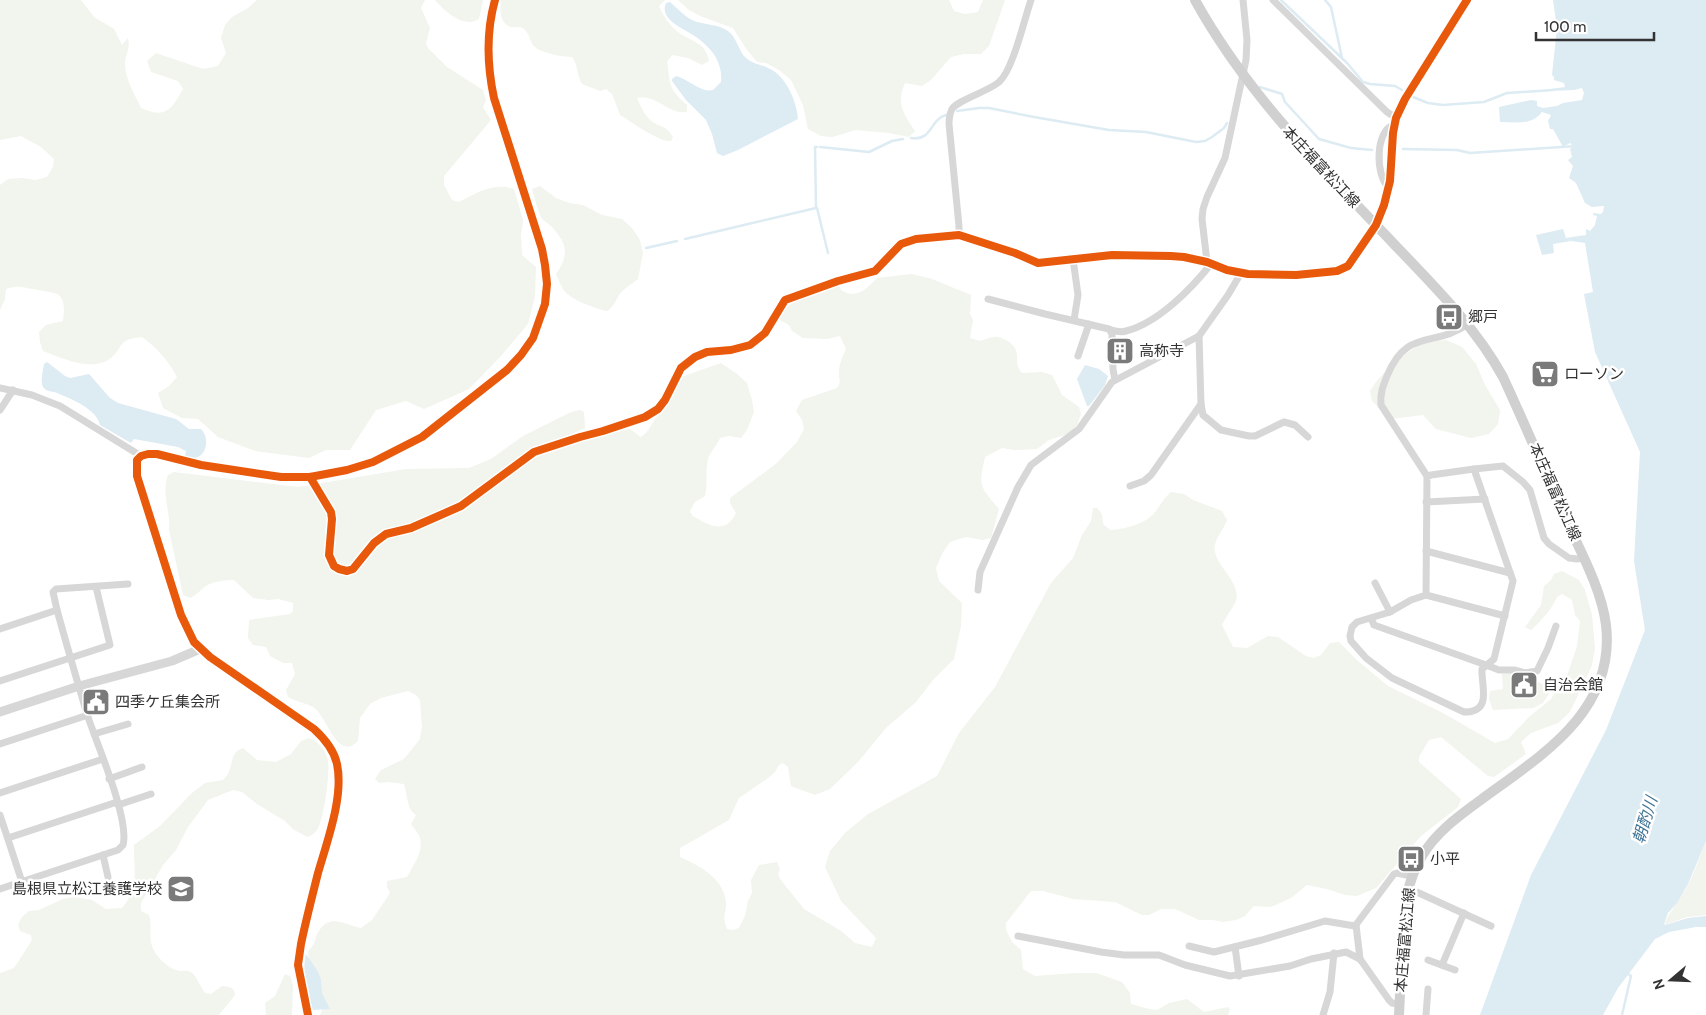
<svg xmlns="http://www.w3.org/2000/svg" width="1706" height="1015" font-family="Cabin,'Noto Sans JP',sans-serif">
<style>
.green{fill:#f1f5ed}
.water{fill:#ddebf3}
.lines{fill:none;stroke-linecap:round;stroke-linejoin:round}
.stream{stroke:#ddebf3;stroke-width:2.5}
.minor{stroke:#d7d7d7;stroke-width:7}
.tertiary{stroke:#d7d7d7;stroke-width:9}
.secondary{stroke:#d0d0d0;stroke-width:10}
.cycleway-casing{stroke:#fff;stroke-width:11}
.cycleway{stroke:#e8590c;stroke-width:8}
.labels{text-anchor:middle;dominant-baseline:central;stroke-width:5;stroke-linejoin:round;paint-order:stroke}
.street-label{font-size:15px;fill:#333;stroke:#fff}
.poi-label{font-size:15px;fill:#333;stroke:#fff;text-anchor:start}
.water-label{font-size:16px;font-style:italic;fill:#3f7597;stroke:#fff}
</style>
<rect width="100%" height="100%" fill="#fff"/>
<!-- green -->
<g class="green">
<path d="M0,0H81L94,17L114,29L122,45L128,38C131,51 124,55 125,66C126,80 135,95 141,108C166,119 171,110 183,89L178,81L151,72L147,61L156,53L203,69L218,66L226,53L221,38L225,25L232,17L248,8L257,0H425L421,8L430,28L426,43L428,48L447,67L483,90L486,100L483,107L491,120L444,176V185L452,200L459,202C476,193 494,182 514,189L523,220L521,235L522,255L536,267L535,297L528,324L501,356L469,389L424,409L406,401L376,410L350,450H326L309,458L255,451L218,437L198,419L182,418L163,408L158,393L169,386L177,377C168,360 157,348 142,337C115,339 124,350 108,360C89,371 62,358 43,351L40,342L39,332L46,325L63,321C67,290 58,294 33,289C20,287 20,285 6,289L5,299L0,310V185L8,179L23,178L35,180L47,177L53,167L54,159L41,147L21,136L0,140Z"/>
<path d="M435,0H483L479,19C463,29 445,11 435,0Z"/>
<path d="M501,0H665L659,6C663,16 670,26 678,32C691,42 706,42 709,61L702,65L688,58L672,55L667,62C669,69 668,76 670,82C672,92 680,99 687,105V112C669,115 655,93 637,98C640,105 644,114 650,120C660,128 665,124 673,137L671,141C658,142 632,122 620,115L612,94L606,89L600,91L582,84C577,76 578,64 572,57C563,57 541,53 535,47C530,43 530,35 525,30C521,25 516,28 511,27C499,23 500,10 501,0Z"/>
<path d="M678,0H949L954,11L965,14L978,12L983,0H1005L989,46L981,54H964L951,57L931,80L922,86L905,83C896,104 903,113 915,131L909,137L889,133L856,130L832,137L821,136L808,129L803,105L791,80L779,70L766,63L757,62L747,50L733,28L700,16L689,10Z"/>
<path d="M540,186L556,198L569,203L583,205L602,215L622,219L632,228L640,240L643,253L638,279C632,284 624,288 619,295C615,302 614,306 607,311C594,308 570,300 563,289C560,284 558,278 556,274C570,254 567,243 551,226C548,223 544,221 542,219C538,212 534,196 532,189Z"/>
<path d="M912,274L932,279L971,295L970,314L973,320L970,338L980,341C984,340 990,337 995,337C1002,336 1015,344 1016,351C1019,361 1014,363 1022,373L1042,372L1052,375L1062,395L1079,407L1081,414L1077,425L1071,433L1049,440L1037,449L1014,450L1002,448L985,457C978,487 980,486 999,509L991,538L983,540L966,537L950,542L943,552L936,568L939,581L962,603L961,626L954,659L933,680L916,702L886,728L858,762L830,789L815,795L791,786L788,767L783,763L779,765L775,772L768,778L739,798L729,820L680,848V857C699,866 723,877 726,902C727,913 721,914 727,929L732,930L739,928L745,916L748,901L752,893L751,880L759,865L777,862L780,869L778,874L780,879L804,909L841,931L855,943L872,947L876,938L841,901L825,867L830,851L845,833L868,814L937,776L959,733L995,687L1051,583L1073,558L1082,535L1091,521L1093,508H1097L1102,514L1103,524L1110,530C1125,529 1147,524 1156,511C1161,504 1164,498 1171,492L1184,494L1193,500L1222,511L1227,520C1224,530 1212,541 1215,552C1218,568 1241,583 1236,601C1234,606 1225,618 1222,625L1233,647L1247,648L1268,636L1278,637L1306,656L1313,658L1321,655L1330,643L1339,642L1358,661L1388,686L1443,713L1495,743L1508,739L1529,717L1551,699L1568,673L1577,646L1580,621L1575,615L1572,600L1562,594L1557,597C1552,609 1541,621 1531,630L1525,627L1541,605L1544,586L1551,580L1554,574L1562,571L1579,580L1585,590L1592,615L1595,648L1592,665L1582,688L1569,713L1558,723L1531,733L1521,742L1526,754L1494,777L1488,776L1441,737L1429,740L1419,757V762L1461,799L1458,807L1421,836L1376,888L1357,896L1345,895L1327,889L1307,885L1291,898L1271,907L1254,906L1245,916L1236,920L1223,922L1213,920H1199L1175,909H1161L1149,915H1142L1115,902L1073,899L1043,891H1031L1006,923V930L1012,942L1021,950L1023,969L1035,976L1075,973H1096L1122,982L1130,993L1131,1004L1149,1009L1157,1010L1169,1003L1187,999L1204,1012L1228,1007L1230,1009L1228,1015H320L324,1005L309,963L308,951C318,942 313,939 319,931C330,913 345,925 361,928L372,920L390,893L387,887V881L407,877C413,866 424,851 420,838C419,833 414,829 411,824L416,815C406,809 408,794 404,784L388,782L379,783L375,779L381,770L404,759L420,739L422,727L420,700L416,695L408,691L381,698L370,704L360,718L358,741C337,763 327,715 313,707C307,703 296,702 288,697L286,690L295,674L292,663H283L270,656L266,647L253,645L248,638L249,620L290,614L293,611V603L278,599L269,600L253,598L234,580C225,580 214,581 206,586C200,590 197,595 190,598L183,595L169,530C171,512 161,494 168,475L174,472L298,487L406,469L469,468L491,459L523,436L571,412L580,410L584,412L585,428L572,434L569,438L630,429L641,437L646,433L684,376L721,363L737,374L747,383L752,400L754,412L747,430L741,438L729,436L720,438C717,445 710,452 708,459C705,471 708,483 705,496L695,502L690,511C692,517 693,516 698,519C713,528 727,532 736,513L730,503V498L777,463L797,442L804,429L802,420L796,411L802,400L837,388L840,382C837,369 841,360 846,349L840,336L827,339L803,338L792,331L789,325L778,319C790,297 813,293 836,284L839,285L841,290C856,300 867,289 877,278Z"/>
<path d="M1446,340L1462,347L1476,364L1485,385L1500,410L1498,424L1489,434L1471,438L1436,429L1423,415L1391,419L1372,401L1370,391L1376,382L1393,363L1421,343Z"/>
<path d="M1513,673L1524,675L1552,689L1543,703L1533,708L1493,710L1489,699L1490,691L1503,689L1502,674Z"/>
<path d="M309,738C319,742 326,750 328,761C330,773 324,820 317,830C315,833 311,835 308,837L294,830L285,821L257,804L242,792L233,790L208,800L188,827L176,850L163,865L141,903V911L149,915C152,925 149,935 151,943C154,955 168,970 181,971C186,971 188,970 192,973C197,977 201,988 205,993L211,994L222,986C229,987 234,986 235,995L219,1015H0V973L14,968L32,940L31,935L20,931L18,925L22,917L29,911L39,910L63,899L74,897L92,900L106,909L122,908C141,885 133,871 134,845L160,826L192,793L205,783L223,780C226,777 229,773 230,769C233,759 232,752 243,748L257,760L276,762L291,754L301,741Z"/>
<path d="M1706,841V915L1687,917L1664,925C1670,911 1680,899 1688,885C1695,871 1700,856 1706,841Z"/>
<path d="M285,974L290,976L293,985L292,1015H266L265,1003L275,996Z"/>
</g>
<!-- water -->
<g class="water">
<path d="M1553,0H1706V841L1688,884L1677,903L1668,913L1664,924L1665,925L1688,918L1706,916V927H1696L1669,932L1655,939L1618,988L1603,1015H1480L1531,875L1606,730L1645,630L1634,561L1640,452L1595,352L1584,294L1593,292L1585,243L1571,241L1553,244L1554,253L1542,255L1536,235L1563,229L1566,238L1586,235V229L1590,231L1595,225L1597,216L1593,215V213L1601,214L1603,212L1604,206L1592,207L1585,203L1576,183L1569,178L1573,166L1568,160L1572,157L1570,149L1573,146L1570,143L1563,147L1553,129H1550L1548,121L1551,115L1542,112C1531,126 1516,122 1500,122L1499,107L1531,100L1537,101V106L1543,108L1557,106L1563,103L1582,100L1584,93L1582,88L1574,90L1550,91V89L1565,87L1564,83L1554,80V77L1552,75L1557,28Z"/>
<path d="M670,2C677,8 685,17 694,21C705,25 718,24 728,31C736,37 738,48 744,56C751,64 760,64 768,68C786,75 797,102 798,119L738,150L723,156L717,153L712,134L706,120L686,100L672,81V79L676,76C689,79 700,93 713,90L721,82C722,74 720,64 715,56C711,49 700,39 693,35C682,28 659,19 666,3Z"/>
<path d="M47,362L65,376L70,378L89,374L110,398L118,403L176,419L189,429H201C210,438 207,458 193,458C192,458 185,456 185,456L186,451L178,447L134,439L131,443L100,425C97,409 71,399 57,393C53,391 46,392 43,387C40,381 43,371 44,364Z"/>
<path d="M1085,365L1099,369L1108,376L1105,385L1089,406H1087L1077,379Z"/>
<path d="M306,954L317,970L321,979L322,993L330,1009L313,1010C308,992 301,973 306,954Z"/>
</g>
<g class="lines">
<!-- stream -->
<g class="stream">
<path d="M1281,0L1347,63L1363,82L1370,84L1395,86L1402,90"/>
<path d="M1325,0L1331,7L1342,58"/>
<path d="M1260,87L1282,94L1285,102L1319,139L1351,148L1372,150"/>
<path d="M1413,97L1428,103L1443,105L1484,102L1507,93L1553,90"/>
<path d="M957,111L979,108H989L1034,117L1109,130L1146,132L1196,142L1205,141L1212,137L1224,128L1227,123"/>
<path d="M911,138C933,141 929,120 946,115"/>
<path d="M820,147L869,152L892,141L903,139"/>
<path d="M1403,149L1457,150L1470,153L1576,146"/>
<path d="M817,208L828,253"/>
<path d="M685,239L816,208L815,147H817"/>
<path d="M646,248L677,241"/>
<path d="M1622,1015L1631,976L1627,973"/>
</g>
<!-- minor -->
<g class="minor">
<path d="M1273,0L1387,112L1396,118"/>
<path d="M1389,188C1375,176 1375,130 1394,125"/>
<path d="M959,235V226L949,124C949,120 950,113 952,109C958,100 989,91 999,82C1013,70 1024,20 1031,0"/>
<path d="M1073,259L1078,295L1074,320"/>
<path d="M1207,262L1202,219L1203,209L1207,197L1225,158L1246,60L1247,40L1243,0"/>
<path d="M988,299L1045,314L1109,329L1112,334L1113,369L1115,380"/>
<path d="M1111,330C1116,331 1122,333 1126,331C1158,323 1191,289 1211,264"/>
<path d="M1199,336L1201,404L1203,415L1221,430L1249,436H1255L1284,422L1295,425L1308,437"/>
<path d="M1078,356L1089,324"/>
<path d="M0,388L32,395L60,406L141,456"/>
<path d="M0,410L13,390"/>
<path d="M1474,469L1513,581L1494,659L1482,669C1481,686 1493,712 1464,712L1392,678L1366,658L1351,641L1350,636L1352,627L1357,622L1390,612L1411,600L1426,595L1427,477L1431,475Z"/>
<path d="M1474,469L1503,466L1523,482L1530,490L1544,538L1549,544L1569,558L1577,559L1584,558"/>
<path d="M1427,476L1381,405C1380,393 1383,386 1387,376C1407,327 1435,348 1468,324"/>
<path d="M310,477L331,512L332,519L329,555L334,566L342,571H347L353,569L358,564L374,543L386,534L411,528L461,506L534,452L580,437L603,431L645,417L658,409L665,400L681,368L695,357L707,352L731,350L750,345L765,333L785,300L838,281L875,271L901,244L916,239L959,235L1015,253L1038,263L1112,255L1171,256L1184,257L1207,262L1227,270L1248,274L1296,275L1337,271L1348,266L1376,225"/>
<path d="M1130,486L1144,481L1151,475L1201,404"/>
<path d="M1426,502L1485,499"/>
<path d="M1426,551L1510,573"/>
<path d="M1375,583L1390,612"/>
<path d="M978,590L980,572L1018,487L1031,465L1079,429L1112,382L1199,336L1228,295L1241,273"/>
<path d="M1426,595L1505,616"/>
<path d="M57,610L53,592L56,589L128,584"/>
<path d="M1371,618L1374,625L1486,665L1499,670H1514L1525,673L1537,671L1548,648L1556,626"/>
<path d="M0,629L57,610C67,646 77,681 88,717C97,744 130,820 123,845L118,850L0,889"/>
<path d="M0,681L110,645L96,587"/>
<path d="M94,734L128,724"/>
<path d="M0,744L88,715"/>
<path d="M109,779L142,767"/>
<path d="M0,793L103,759"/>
<path d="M118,805L151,794"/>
<path d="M0,815L22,882"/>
<path d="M8,838L117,802"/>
<path d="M103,855L108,877"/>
<path d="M1408,888L1491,926"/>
<path d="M1356,925L1360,959"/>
<path d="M1018,936L1101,952L1124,955H1159L1185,965L1230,976L1290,966L1311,959L1346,952L1360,959L1389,1000L1392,1003L1400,1004"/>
<path d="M1189,946L1214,952L1262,940L1325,921L1355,926L1394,874L1397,873L1411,876"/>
<path d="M1235,947L1239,976"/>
<path d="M1428,960L1455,970"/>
<path d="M1442,965L1464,913"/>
<path d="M1323,1015L1330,992L1334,953"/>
<path d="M1426,1015L1428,989"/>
</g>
<!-- tertiary -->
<g class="tertiary">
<path d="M1376,225L1384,205L1390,181L1393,133L1396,118L1405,99L1467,0"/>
<path d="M0,712L79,686L172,661L200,649"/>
<path d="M308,1015L298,965L301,944C306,920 312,897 318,873C327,842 344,796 337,764C334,750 325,739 314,729L210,657L194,642L181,615L137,476V460L141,456L148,454H157L201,465L281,477H310L347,470L373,462L422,437L507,370L521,355L533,338L545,304L547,284L545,265L542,249L494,98C487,65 486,32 495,0"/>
</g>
<!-- secondary -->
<path class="secondary" d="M1195,0C1247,94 1320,166 1393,243C1433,285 1475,326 1503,377C1526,427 1547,476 1569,526C1583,556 1602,592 1606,625C1616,711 1542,755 1482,799C1460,815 1436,832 1422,856C1404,885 1404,917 1402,951C1401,972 1400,994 1399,1015"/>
<defs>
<g id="cycleway">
<path d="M310,477L331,512L332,519L329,555L334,566L339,569L347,571L353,569L374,543L386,534L411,528L461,506L534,452L580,437L603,431L645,417L658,409L665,400L681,368L695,357L707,352L731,350L750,345L765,333L785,300L838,281L875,271L901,244L916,239L959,235L1015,253L1038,263L1112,255L1171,256L1184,257L1207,262L1227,270L1248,274L1296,275L1337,271L1348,266L1376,225L1384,205L1390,181L1393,133L1396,118L1405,99L1467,0"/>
<path d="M308,1015L298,965L301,944C306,920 312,897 318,873C327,842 344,796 337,764C334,750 325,739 314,729L210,657L194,642L181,615L137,476V460L141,456L148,454H157L201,465L281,477H310L347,470L373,462L422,437L507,370L521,355L533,338L545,304L547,284L545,265L542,249L494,98C487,65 486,32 495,0"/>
</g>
</defs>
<!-- cycleway casing -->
<use href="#cycleway" class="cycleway-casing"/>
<!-- cycleway -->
<use href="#cycleway" class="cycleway"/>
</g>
<!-- icons -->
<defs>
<symbol id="bus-square" viewBox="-11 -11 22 22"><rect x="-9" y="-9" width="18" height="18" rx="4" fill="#7a7a7a" stroke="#fff"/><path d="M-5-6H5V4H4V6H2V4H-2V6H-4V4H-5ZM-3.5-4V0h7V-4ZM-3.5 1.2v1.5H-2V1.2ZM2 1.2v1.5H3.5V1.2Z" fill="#fff"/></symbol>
<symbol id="building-square" viewBox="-11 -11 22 22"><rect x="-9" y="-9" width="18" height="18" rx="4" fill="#7a7a7a" stroke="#fff"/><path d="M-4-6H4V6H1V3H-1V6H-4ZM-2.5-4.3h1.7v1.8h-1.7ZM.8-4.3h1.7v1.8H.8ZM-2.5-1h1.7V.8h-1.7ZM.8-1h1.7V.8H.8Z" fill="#fff"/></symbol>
<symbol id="supermarket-square" viewBox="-11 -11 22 22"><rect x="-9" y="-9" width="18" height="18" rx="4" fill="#7a7a7a" stroke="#fff"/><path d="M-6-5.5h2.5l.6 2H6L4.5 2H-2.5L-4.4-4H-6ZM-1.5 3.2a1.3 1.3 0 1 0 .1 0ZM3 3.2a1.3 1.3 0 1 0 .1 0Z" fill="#fff"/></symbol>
<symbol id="civic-square" viewBox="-11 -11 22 22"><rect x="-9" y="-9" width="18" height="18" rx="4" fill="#7a7a7a" stroke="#fff"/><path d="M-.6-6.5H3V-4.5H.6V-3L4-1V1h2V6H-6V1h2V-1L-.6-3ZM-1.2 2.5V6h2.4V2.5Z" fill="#fff"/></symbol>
<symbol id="school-square" viewBox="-11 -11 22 22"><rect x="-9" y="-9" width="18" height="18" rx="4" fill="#7a7a7a" stroke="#fff"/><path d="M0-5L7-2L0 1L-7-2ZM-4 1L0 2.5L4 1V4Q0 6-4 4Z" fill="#fff"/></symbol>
</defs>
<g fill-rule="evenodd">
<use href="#bus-square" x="1433" y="301" width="32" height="32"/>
<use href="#building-square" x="1104" y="335" width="32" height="32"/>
<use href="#supermarket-square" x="1529" y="358" width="32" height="32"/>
<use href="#civic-square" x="1508" y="669" width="32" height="32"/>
<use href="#civic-square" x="80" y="686" width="32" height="32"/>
<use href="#bus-square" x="1395" y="843" width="32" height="32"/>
<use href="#school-square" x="165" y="873" width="32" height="32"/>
</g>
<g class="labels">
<!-- street labels -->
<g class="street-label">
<text transform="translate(1321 167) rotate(47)">本庄福富松江線</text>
<text transform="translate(1555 492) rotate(66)">本庄福富松江線</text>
<text transform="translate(1405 940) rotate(-85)">本庄福富松江線</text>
</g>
<!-- poi labels -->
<g class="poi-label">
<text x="1468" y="317">郷戸</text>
<text x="1139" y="351">高称寺</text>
<text x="1564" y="374">ローソン</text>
<text x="1543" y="685">自治会館</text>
<text x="115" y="702">四季ケ丘集会所</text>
<text x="1430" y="859">小平</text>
<text x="162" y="889" text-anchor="end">島根県立松江養護学校</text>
</g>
<!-- water labels -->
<g class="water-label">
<text transform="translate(1645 820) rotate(-73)">朝酌川</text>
</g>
</g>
<!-- north arrow -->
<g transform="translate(1671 980) rotate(251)" stroke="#ffffff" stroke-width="4" paint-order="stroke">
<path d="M0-4L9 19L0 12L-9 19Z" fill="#333333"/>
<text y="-8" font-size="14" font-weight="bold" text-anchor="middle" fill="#333333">N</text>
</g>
<!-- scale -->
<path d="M1536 32v8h118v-8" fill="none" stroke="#333333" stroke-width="2.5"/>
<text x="1544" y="32" font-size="15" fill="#333333" stroke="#ffffff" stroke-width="4" paint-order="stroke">100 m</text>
</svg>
